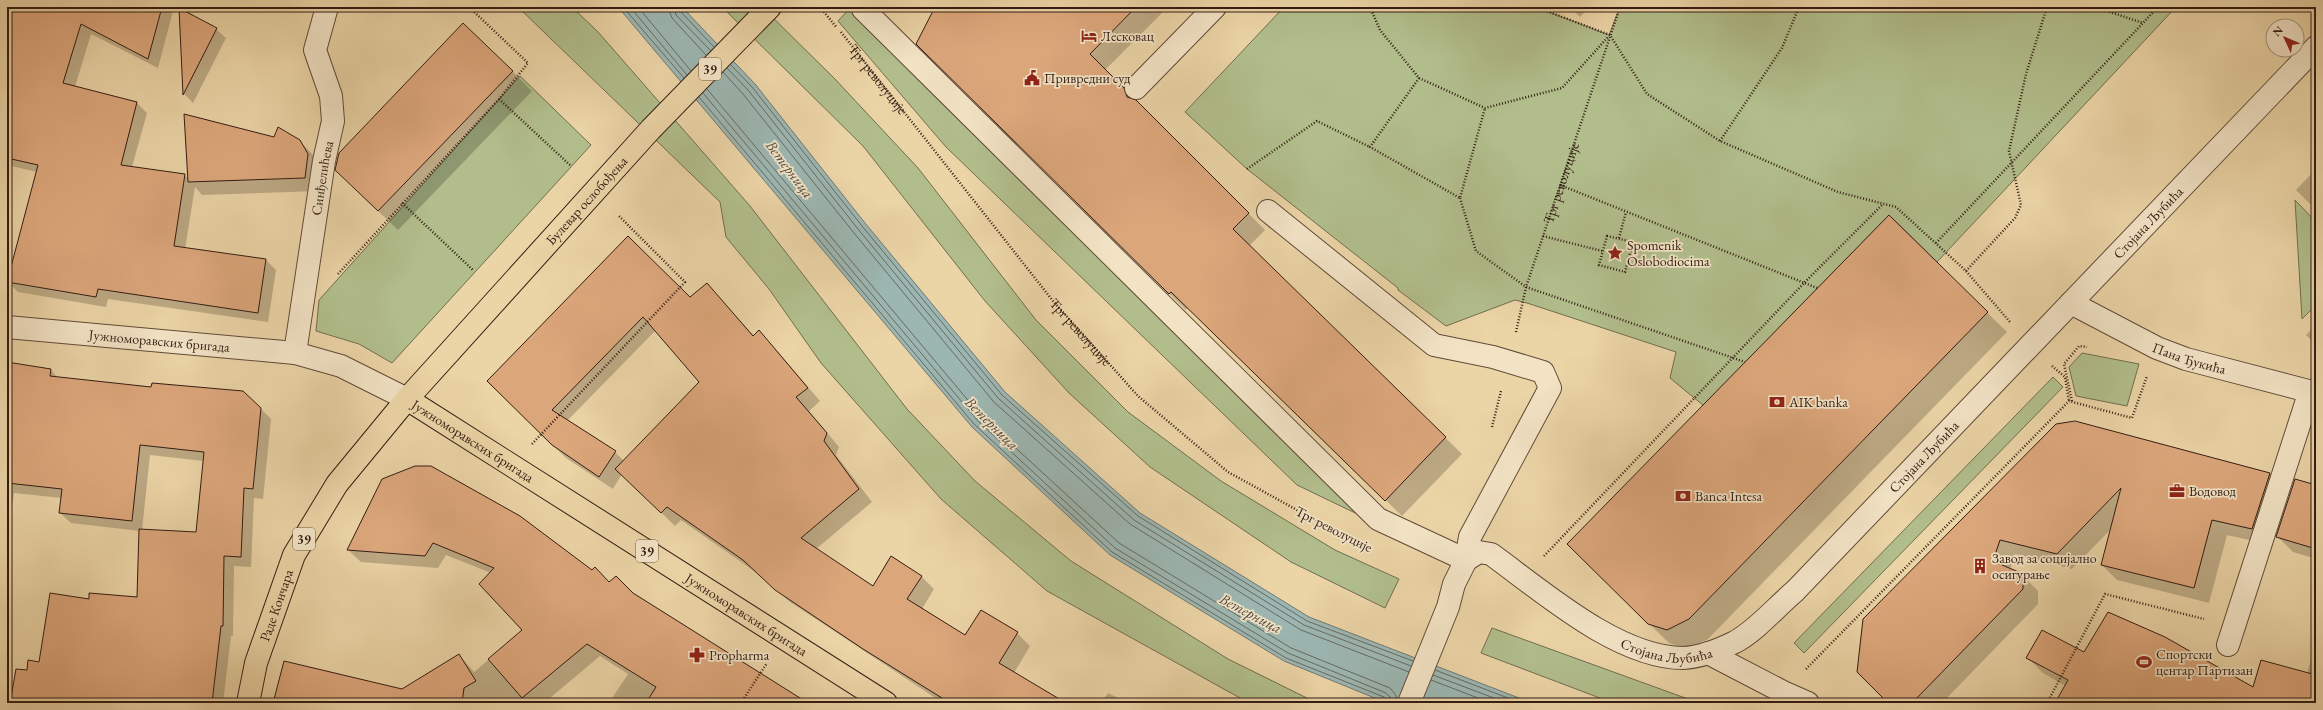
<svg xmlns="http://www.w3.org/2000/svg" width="2323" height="710" font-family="'EB Garamond',serif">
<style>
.green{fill:#b1be8c;stroke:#726d50}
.water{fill:#9cb6b1;stroke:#727872}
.shadow{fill:#0003;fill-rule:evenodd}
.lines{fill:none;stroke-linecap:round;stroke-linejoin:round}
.shore{stroke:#686962;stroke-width:1}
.building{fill:#dca67b;stroke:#331c13}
.minor-casing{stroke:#614a38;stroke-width:24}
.major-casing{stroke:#331c13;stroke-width:24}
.path{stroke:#331c13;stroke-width:2.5;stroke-dasharray:1 2;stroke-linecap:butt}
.minor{stroke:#f2e3c5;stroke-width:22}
.major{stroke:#ebd4a6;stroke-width:22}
.labels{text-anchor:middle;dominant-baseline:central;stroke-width:3.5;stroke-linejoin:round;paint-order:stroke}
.shield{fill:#f2e3c5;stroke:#6c5848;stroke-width:1}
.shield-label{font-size:13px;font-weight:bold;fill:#331c13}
.poi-label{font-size:14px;fill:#331c13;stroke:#f2e3c5;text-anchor:start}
.street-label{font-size:14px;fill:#331c13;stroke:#f2e3c5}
.water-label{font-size:15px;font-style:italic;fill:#524a42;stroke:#f2e3c5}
</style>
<rect width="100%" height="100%" fill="#ebd4a6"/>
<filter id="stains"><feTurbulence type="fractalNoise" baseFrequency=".005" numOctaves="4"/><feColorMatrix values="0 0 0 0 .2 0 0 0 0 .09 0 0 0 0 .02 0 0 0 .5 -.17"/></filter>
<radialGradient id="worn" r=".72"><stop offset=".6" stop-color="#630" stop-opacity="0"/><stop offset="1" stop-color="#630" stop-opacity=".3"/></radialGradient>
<!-- green -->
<g class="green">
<path d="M518,7H572L598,32L750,206L907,409L975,481L1071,561L1228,659L1317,703H1249L1047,591L941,499L821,363L769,289L726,237L720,202Z"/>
<path d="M722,7H762L834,78L918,168L1036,320L1128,412L1221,481L1335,550L1399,579L1385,608L1291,562L1150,467L1069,393L985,301L863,146Z"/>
<path d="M851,7L1374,522L1297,485L946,147L838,21Z"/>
<path d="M1284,7H1536L1609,35L1620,7H2176L1937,262L1889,215L1704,406L1670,378L1676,352L1527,303L1515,300L1446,326L1398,290V288L1247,169L1185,112Z"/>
<path d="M520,76L591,145L392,363L359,344L316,331L319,300Z"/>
<path d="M2295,200L2316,222V305L2302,319Z"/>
<path d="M2082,353L2139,364L2127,406L2076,396L2069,367Z"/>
<path d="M2053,377L2063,387L1804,653L1794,643Z"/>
<path d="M1492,628L1699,703H1613L1481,653Z"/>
</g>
<!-- water -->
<path class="water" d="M618,7H682L755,84L865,223L1005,392L1140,513L1309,617L1532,703H1387L1284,661L1110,555L972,427Z"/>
<!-- shadow -->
<g class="shadow">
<path d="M7,7H169L173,11L158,68L91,34L75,87L137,103L147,113L132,167L185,175L188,179L275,138L300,141L313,155L321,168L318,191L202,195L195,187L185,249L266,260L276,270L268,322L108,299L106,307L18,292L8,282L37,172L7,165Z"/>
<path d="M936,7H1168L1105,70L1265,230L1249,246L1462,454L1402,516L1188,307L1186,310L917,44Z"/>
<path d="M1570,7H1589L1580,17Z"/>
<path d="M180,10L216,29L226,38L193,103L184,94Z"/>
<path d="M512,71L532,91L398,230L356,190Z"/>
<path d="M2316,169V210L2296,190Z"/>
<path d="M1889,217L2007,332L1708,639L1687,649L1669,643L1588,564Z"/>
<path d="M628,237L690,298L707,284L754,336L759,332L772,345L820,401L809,411L839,447L836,455L872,502L816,549L873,587L921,576L934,589L922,609L966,637L1017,633L1030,646L1014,673L1064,703H943L790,602L757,573L681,520L675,526L622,474L613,489L566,458L488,381ZM655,331L700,382L624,461L615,452L567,421Z"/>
<path d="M2316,325V345L2306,335Z"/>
<path d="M7,365L51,370L58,378L260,408L271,419L263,499L254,498L251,567L234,566L233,636H231L223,703H11L27,672L40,663L89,600L138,599L140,531L71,523L60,513L62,498L14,493L7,535ZM150,455L204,461L196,533L142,530Z"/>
<path d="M2075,422L2270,474L2285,489L2267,544L2227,535L2209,603L2117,580L2102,565L2111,529L2072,569L2015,554L2010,570L2022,575L2038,591V604L1942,703H1889Z"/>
<path d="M383,480L634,596L806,703H609L628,674L600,656L544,703H274L402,690L459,655L474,672L524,630L491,573L446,555L438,568L361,562L348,550Z"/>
<path d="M2316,486V559L2293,552L2277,536Z"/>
<path d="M2085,654L2254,689L2307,674L2312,655L2316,656V703H2056L2066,686L2043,673L2028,658Z"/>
<path d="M1108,693L1128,703H1101Z"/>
</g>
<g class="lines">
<!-- shore -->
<g class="shore">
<path d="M623,7L684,78"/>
<path d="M630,7L687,75"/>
<path d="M638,7L691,71"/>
<path d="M668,7L672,18L706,55"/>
<path d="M674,7L676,15L711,51"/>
<path d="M679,7L680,11L714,47"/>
<path d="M731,65L752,87L862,226L1002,395L1138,516L1307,621L1413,661"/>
<path d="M727,68L748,90L858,229L998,398L1134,520L1304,625L1411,666"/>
<path d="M723,72L743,94L854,233L994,402L1130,524L1301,630L1409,672"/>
<path d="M707,89L982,417L1119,543L1291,648L1390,688L1395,694L1398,701"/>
<path d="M703,93L978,421L1115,548L1288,653L1386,693L1390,697L1391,703"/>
<path d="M699,97L974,424L1112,552L1286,658L1384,697L1386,703"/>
<path d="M1435,670L1521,703"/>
<path d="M1433,675L1507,703"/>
<path d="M1431,680L1491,703"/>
</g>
</g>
<!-- building -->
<g class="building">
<path d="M7,7H162L148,59L81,24L63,83L137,102L121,165L185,174L174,246L266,259L258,313L98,289L96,297L7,282L38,165L7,158Z"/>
<path d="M935,7H1136L1090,54L1124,88L1127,97L1136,100L1249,213L1233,229L1446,437L1385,501L1171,292L1169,294L916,44Z"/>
<path d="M179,8L217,28L183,95Z"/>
<path d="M463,23L513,71L378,211L335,170L339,153Z"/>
<path d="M184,114L274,137L278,127L300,140L308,154L305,178L188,182Z"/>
<path d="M1889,215L1988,312L1689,619L1667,630L1648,624L1567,544Z"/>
<path d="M628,236L690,297L707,283L753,336L759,330L808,388L796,397L827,433L824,441L859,489L801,538L873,586L891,556L922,576L907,599L965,635L981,610L1018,632L999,663L1066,703H950L863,649L775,590L743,560L667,507L661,513L615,469L699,382L643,317L552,410L616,451L599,477L552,445L487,381Z"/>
<path d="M7,362L51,369L50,376L151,387L152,383L243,391L261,408L253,489L244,488L241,557L224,556L223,626H221L212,703H10L16,669L27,670L28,660L39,662L50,593L89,599V593L137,597L139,529L196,532L204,452L140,445L132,521L59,513L62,489L7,483Z"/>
<path d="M2075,421L2270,473L2252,529L2212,520L2194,588L2101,565L2121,488L2057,554L2000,540L1993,561L2023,574V589L1912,703H1888L1857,672L1863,619L2056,424Z"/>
<path d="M415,466H431L520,516L592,570L595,567L609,582L616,576L633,593L808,703H646L656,687L587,644L522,698L488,659L522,630L479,584L494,568L433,543L425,556L347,550L382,479Z"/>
<path d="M2295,479L2316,485V549L2276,537Z"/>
<path d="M2108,612L2165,637L2253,687L2261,660L2316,675V703H2055L2068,680L2026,658L2042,630L2084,652Z"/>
<path d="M459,654L476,681L464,688L462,703H273L284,661L402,689Z"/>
</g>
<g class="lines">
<defs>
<g id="minor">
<path d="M863,9L1378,519L1466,560"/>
<path d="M1136,88L1215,7"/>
<path d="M1268,211L1434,345L1493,357L1543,372L1550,388L1470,537L1466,560L1454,584L1448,607L1409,703"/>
<path id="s3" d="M2071,303L2157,348L2186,359L2316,393"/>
<path id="s4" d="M7,327L295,353L341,366L407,399"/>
<path id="s5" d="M295,353L324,161L333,121L331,96L315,50L327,7"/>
<path id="s6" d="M1466,560L1479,552L1491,554C1542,591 1618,658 1683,658C1701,657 1719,650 1735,642C1757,630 1776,607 1795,591L2316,47"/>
<path d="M2228,645L2310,391"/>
<path d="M1708,653L1783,692L1808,703"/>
</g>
<g id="major">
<path id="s7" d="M407,399L886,703"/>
<path id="s8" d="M248,703L256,663L294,555L337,484L407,399L651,129L770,7"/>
</g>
</defs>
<!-- minor casing -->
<use href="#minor" class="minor-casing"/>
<!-- major casing -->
<use href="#major" class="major-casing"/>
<!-- path -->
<g class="path">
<path d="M820,7L837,28"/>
<path d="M1370,7L1380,30L1419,78L1485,108L1562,88L1608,37"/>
<path d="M1536,7L1610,35L1647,94L1720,141L1838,192L1896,207L1966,271L2010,322"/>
<path d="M2095,7L2143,23"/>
<path id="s1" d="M841,32L1053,301L1138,396L1228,472L1357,543"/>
<path d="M1419,78L1370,147L1460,198L1485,108"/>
<path d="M499,99L571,166"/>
<path d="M1720,141L1782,48L1799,7"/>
<path d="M1247,169L1317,121L1370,147"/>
<path d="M1560,185L1817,288"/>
<path d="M1460,198L1476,251L1526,287L1745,362"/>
<path d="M402,203L474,271"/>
<path d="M1543,236L1602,251"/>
<path d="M1607,236L1633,242L1625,272L1599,265Z"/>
<path d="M1619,238L1626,212"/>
<path d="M1936,243L2158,7"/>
<path d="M1966,271L2015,218L2021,205L2009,151L2026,74L2047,7"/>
<path d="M338,274L499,99L528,63L469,7"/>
<path id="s2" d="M1516,332L1526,287L1620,7"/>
<path d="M2052,366L2065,377L2069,401"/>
<path d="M2072,401L2064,364L2079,346L2087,347"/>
<path d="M1492,427L1501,391"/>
<path d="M532,444L685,282L619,216"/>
<path d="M1544,556L1804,283L1883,204"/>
<path d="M1806,669L2069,401L2132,418L2147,376"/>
<path d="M741,703L767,663"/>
<path d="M2047,703L2105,594L2204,619"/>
</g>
<!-- minor -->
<use href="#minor" class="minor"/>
<!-- major -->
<use href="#major" class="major"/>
</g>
<!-- icons -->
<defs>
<symbol id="hotel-bare" viewBox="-9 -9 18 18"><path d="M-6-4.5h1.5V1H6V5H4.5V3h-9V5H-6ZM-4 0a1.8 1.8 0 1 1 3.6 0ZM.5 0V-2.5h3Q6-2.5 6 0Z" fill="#8f2418" stroke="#f2e3c5" stroke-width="2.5" paint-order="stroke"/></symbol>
<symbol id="civic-bare" viewBox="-9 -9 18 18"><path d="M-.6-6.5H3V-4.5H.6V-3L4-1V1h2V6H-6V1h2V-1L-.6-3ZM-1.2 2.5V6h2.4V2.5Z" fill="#8f2418" stroke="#f2e3c5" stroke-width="2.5" paint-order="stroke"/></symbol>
<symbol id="sight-bare" viewBox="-9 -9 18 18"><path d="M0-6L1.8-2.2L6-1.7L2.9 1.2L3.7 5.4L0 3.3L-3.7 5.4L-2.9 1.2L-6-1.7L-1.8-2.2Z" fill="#8f2418" stroke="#f2e3c5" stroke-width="2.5" paint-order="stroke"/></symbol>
<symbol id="bank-bare" viewBox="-9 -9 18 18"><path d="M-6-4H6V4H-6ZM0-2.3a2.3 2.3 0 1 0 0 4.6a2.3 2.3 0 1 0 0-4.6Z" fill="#8f2418" stroke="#f2e3c5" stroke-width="2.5" paint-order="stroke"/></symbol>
<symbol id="office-bare" viewBox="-9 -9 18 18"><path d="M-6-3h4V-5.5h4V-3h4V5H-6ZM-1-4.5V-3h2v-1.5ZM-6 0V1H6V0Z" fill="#8f2418" stroke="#f2e3c5" stroke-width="2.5" paint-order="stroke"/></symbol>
<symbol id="building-bare" viewBox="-9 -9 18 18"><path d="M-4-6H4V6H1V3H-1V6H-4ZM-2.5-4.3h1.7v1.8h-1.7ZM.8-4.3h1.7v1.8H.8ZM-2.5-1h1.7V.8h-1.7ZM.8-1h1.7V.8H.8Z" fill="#8f2418" stroke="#f2e3c5" stroke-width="2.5" paint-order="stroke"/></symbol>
<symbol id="pharmacy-bare" viewBox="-9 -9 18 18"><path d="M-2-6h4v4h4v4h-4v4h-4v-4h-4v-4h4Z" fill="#8f2418" stroke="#f2e3c5" stroke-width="2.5" paint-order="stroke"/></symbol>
<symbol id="stadium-bare" viewBox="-9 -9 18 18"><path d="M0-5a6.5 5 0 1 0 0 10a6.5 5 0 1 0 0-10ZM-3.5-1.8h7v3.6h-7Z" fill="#8f2418" stroke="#f2e3c5" stroke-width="2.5" paint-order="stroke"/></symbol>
</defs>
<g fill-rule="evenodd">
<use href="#hotel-bare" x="1078" y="25" width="22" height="22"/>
<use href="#civic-bare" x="1021" y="67" width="22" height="22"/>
<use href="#sight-bare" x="1604" y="242" width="22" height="22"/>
<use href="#bank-bare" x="1766" y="391" width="22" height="22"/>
<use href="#office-bare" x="2166" y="480" width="22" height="22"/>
<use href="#bank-bare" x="1672" y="485" width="22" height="22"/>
<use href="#building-bare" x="1969" y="555" width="22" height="22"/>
<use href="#pharmacy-bare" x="686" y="644" width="22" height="22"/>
<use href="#stadium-bare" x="2133" y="651" width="22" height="22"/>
</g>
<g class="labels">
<!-- shield labels -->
<g class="shield">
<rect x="699" y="58" width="22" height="22" rx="3"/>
<rect x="293" y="528" width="22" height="22" rx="3"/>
<rect x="636" y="540" width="22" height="22" rx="3"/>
</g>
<g class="shield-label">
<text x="710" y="69">39</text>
<text x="304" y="539">39</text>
<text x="647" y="551">39</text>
</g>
<!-- poi labels -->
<g class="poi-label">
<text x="1101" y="36">Лесковац</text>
<text x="1044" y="78">Привредни суд</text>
<text x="1627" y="245">Spomenik<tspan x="1627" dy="16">Oslobodiocima</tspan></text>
<text x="1789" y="402">AIK banka</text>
<text x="2189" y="491">Водовод</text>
<text x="1695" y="496">Banca Intesa</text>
<text x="1992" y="558">Завод за социјално<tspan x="1992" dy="16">осигурање</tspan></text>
<text x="2156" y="654">Спортски<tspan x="2156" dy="16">центар Партизан</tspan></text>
<text x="709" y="655">Propharma</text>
</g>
<!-- street labels -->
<g class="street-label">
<text stroke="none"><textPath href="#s1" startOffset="60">Трг револуције</textPath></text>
<text stroke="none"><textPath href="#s5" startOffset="177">Синђелићева</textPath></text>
<text stroke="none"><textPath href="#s2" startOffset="156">Трг револуције</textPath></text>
<text stroke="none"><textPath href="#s8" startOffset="616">Булевар ослобођења</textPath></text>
<text stroke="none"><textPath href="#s6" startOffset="893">Стојана Љубића</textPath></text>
<text stroke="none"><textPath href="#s1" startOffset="384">Трг револуције</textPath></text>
<text stroke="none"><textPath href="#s4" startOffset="153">Јужноморавских бригада</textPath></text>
<text stroke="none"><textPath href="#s3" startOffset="131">Пана Ђукића</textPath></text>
<text stroke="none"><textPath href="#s7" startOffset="78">Јужноморавских бригада</textPath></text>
<text stroke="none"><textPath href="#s6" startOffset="569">Стојана Љубића</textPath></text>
<text transform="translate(1334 529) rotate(27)">Трг револуције</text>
<text stroke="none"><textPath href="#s8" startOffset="102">Раде Кончара</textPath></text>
<text stroke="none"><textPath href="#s7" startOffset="402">Јужноморавских бригада</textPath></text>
<text stroke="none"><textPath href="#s6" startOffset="232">Стојана Љубића</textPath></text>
</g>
<!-- water labels -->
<g class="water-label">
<text transform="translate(790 169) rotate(53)">Ветерница</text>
<text transform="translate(992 423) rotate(45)">Ветерница</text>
<text transform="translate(1251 613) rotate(28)">Ветерница</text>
</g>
</g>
<!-- margin -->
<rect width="2323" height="710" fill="none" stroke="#ebd4a6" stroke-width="24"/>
<rect x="8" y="8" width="2307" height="694" fill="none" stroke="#331c13" stroke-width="2"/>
<rect x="12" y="12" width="2299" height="686" fill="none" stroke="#331c13"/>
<!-- north arrow -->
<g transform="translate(2285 38) rotate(314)"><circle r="19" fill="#f2e3c5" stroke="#a6937e"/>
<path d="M0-3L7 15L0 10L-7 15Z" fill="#8f2418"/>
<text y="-6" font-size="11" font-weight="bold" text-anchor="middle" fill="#331c13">N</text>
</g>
<rect width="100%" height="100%" filter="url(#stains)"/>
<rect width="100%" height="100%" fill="url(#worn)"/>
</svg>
